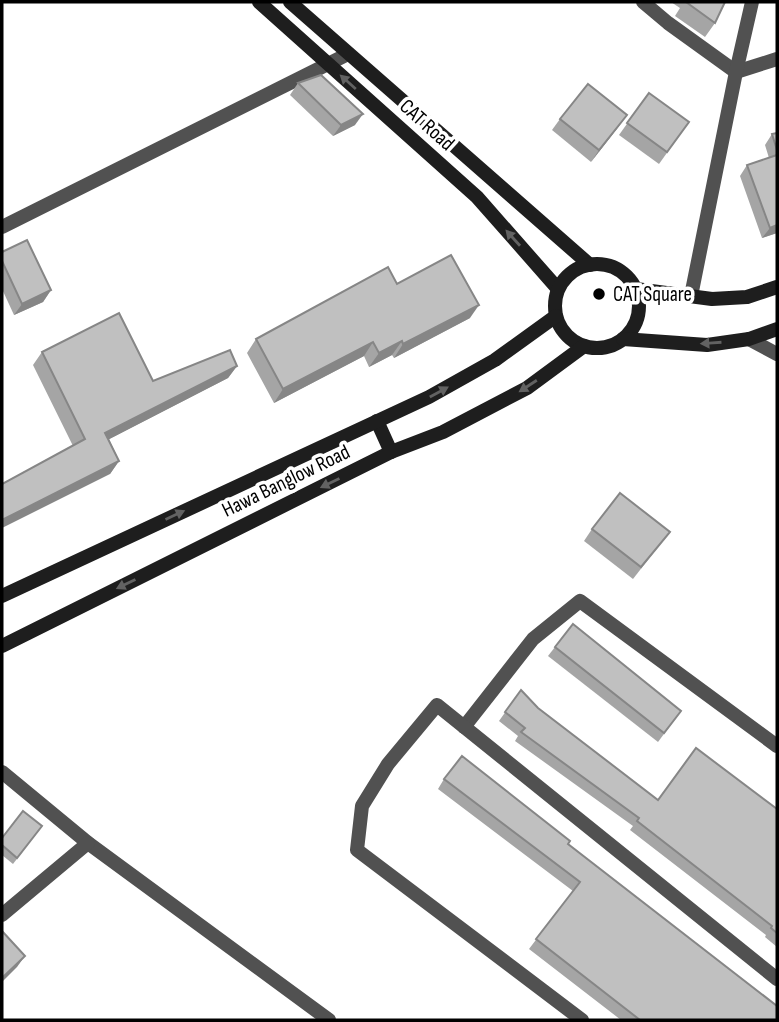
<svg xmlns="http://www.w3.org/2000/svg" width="779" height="1022" font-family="'Sofia Sans Condensed',sans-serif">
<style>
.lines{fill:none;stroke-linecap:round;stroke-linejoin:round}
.street{stroke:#515151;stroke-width:14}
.secondary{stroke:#1e1e1e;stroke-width:14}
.wall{fill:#a5a5a5}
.shaded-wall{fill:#868686}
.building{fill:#c0c0c0;stroke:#868686;stroke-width:2}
.oneway{fill:#626262}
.poi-dot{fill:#000;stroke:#fff;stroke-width:2.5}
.labels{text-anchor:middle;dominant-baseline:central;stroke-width:7;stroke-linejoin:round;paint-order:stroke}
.street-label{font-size:21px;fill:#000;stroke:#fff}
.poi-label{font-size:21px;fill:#000;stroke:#fff;text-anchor:start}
</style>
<rect width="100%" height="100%" fill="#fff"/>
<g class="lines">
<!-- street -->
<g class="street">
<path d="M643,2L668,23L736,72L777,59"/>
<path d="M2,227L348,54"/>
<path d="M691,296L736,72L752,2"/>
<path d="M749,339L777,354"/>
<path d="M464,727L533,639L580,601L777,746"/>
<path d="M2,772L88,843L329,1020"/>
<path d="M2,915L88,843"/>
<path d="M582,1020L357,850L362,806L388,764L437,705L777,979"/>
</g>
<!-- secondary -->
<g class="secondary">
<path d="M259,2L477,197L558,289"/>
<path d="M290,2L590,265"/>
<circle cx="597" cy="306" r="42"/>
<path d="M636,289L712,299L747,297L777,287"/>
<path d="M623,339L707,345L749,339L777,329"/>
<path d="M377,421L391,452"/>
<path d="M2,596L429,397L495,360L556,316"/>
<path d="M2,646L391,452L443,432L527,388L584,346"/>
</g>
</g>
<!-- wall -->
<g class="wall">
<path d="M671,2H725L715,23L705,37L675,16L680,8Z"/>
<path d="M298,83L355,125L333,136L290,95Z"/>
<path d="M649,93L689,122L659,164L619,135Z"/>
<path d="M560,119L619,126L591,162L552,130Z"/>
<path d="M777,133V233L762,238L740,176L747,165L769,158L765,145L772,134Z"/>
<path d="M2,252L51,290L43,302L14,315L2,289Z"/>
<path d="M397,284L470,318L394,358L392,355L369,367L364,356L274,403L247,353L256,339Z"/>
<path d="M42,352L153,381L237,366L228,378L109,439L119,461L110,474L73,446L33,365Z"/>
<path d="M592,529L661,543L633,579L584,541Z"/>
<path d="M555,647L681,711L658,742L548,656Z"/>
<path d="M521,690L538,708L658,800L777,809V947L765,937L766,935L630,830L633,826L515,741L518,736L499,721Z"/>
<path d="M444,779L568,844L777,1020H621L529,949L573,891L438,789Z"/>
<path d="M42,826L13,864L2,855V838Z"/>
</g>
<!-- shaded-wall -->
<g class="shaded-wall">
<path d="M363,114L355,125L333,136L341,125Z"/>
<path d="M627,115L619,126L591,162L599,150Z"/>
<path d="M777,225V233L762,238L770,228Z"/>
<path d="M51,290L43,302L14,315L22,304Z"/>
<path d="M479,305L470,318L394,358L403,344Z"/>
<path d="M402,341L392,355L369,367L379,353Z"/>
<path d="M373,342L364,356L274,403L283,389Z"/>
<path d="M237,366L228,378L96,446L105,433Z"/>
<path d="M119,461L110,474L2,528V520Z"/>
<path d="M25,956L17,967L2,982V978Z"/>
</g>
<!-- building -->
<g class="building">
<path d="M686,2H725L715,23Z"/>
<path d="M321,75L363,114L341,125L298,83Z"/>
<path d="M588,84L627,115L599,150L560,119Z"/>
<path d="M649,93L689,122L667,152L627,123Z"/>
<path d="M777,133V150L772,134Z"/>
<path d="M777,155V225L770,228L747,165Z"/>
<path d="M27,240L51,290L22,304L2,261V252Z"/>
<path d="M451,255L479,305L403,344L402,341L379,353L373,342L283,389L256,339L388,267L397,284Z"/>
<path d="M119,313L153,381L230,350L237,366L105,433L119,461L2,520V484L85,439L42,352Z"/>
<path d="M620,493L670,532L641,567L592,529Z"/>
<path d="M573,624L681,711L664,733L555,647Z"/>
<path d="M521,690L538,708L658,800L696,748L777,809V933L771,928L772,926L637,821L639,818L521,732L525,728L505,712Z"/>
<path d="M462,756L570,841L568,844L777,1006V1020H640L536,939L580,882L444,779Z"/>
<path d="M23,811L42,826L17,858L2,845V838Z"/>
<path d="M2,931L25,956L2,978Z"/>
</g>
<!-- one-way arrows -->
<defs><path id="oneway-solid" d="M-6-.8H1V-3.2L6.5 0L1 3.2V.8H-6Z" transform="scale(1.75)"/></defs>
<g class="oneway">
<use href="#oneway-solid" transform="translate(348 82) rotate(-138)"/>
<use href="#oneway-solid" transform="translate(513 238) rotate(-132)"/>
<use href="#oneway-solid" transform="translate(711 343) rotate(176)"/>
<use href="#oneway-solid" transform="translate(528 386) rotate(147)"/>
<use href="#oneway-solid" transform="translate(439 392) rotate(-29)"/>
<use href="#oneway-solid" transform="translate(330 483) rotate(154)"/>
<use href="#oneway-solid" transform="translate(175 515) rotate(-25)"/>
<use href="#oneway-solid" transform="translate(126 584) rotate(154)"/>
</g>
<!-- markers -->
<circle class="poi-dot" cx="599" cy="294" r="7"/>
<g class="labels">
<!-- street labels -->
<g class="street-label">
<text transform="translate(427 125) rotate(42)">CAT Road</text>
<text transform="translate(286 481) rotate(-26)">Hawa Banglow Road</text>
</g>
<!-- poi labels -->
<g class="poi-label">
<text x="613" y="294">CAT Square</text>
</g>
</g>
<!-- border -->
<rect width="779" height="1022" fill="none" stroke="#000000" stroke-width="7"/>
</svg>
